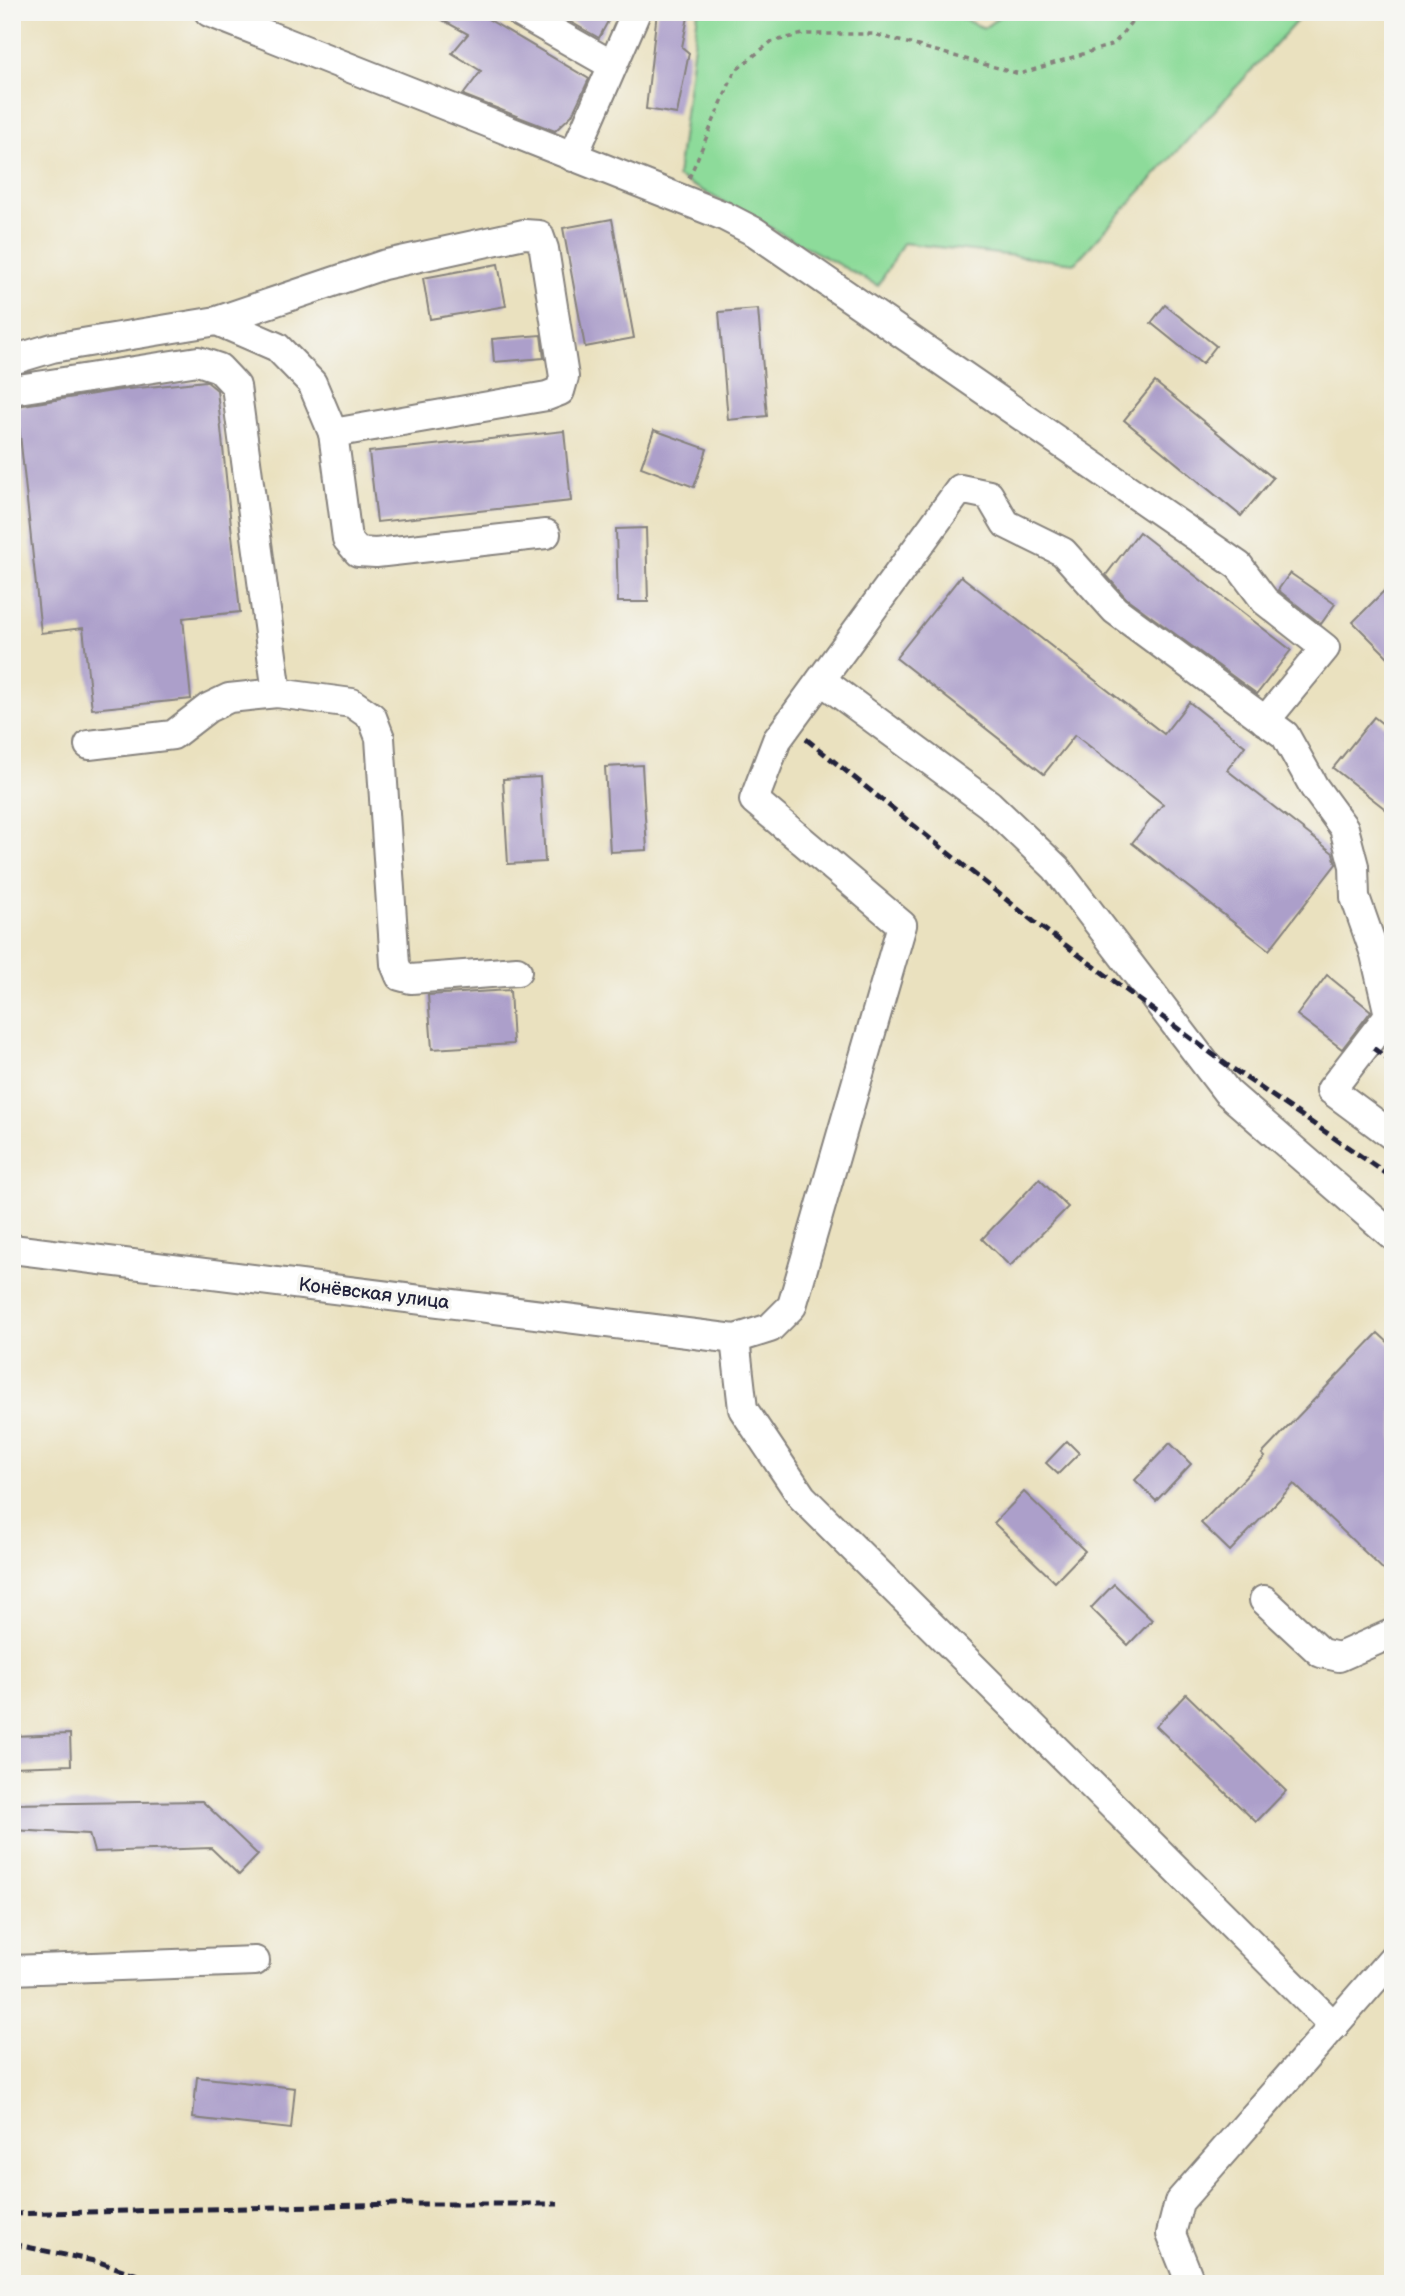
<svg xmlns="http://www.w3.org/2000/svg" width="1405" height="2296" font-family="'Balsamiq Sans',sans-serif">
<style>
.green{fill:#8ddb9a;stroke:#587e6a;stroke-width:2}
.building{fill:#ac9fca}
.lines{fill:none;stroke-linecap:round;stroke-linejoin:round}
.minor-casing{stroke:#86827d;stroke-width:32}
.path{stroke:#86827d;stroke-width:3.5;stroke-dasharray:5 5;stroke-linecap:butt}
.minor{stroke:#fff;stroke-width:28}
.rail{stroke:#22223b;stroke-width:5;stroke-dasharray:10 5;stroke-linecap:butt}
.labels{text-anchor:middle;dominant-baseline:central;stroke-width:7;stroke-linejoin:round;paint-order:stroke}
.street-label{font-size:19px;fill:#22223b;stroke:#f6f6f2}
</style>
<rect width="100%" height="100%" fill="#f6f6f2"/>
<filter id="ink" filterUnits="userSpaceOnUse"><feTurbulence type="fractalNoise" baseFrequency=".0143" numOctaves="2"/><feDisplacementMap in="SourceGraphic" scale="14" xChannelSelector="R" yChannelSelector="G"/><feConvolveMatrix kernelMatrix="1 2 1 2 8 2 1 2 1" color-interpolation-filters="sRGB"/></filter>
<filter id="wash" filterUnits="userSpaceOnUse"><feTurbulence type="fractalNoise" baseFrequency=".00686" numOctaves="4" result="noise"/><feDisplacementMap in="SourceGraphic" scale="28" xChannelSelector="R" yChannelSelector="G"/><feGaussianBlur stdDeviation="1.57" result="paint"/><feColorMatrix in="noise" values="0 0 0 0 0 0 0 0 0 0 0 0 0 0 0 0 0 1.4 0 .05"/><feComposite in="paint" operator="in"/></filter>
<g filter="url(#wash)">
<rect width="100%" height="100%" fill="#eae1bf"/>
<!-- green -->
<path class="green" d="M698,12H946L984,28L1006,12H1305L1075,263L903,243L878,286L677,177Z"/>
<g id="blocks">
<!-- building -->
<g class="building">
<path d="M428,12H476L589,79L572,115L555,131L463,95L481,71L452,53L468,34Z"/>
<path d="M553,12H613L599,38Z"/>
<path d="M657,12H689L682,47L689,53L677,114L646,109Z"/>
<path d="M612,219L634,338L585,347L563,228Z"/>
<path d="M498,264L506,306L430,319L423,278Z"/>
<path d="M1165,305L1216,346L1202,364L1151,323Z"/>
<path d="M758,309L767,416L728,420L719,312Z"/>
<path d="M541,335L544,358L494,362L492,339Z"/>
<path d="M206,381L217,390L240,612L183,618L191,699L92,709L83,628L41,633L17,406L119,390Z"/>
<path d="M1155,382L1273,478L1241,516L1124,420Z"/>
<path d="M654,430L707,449L694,487L641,467Z"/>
<path d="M564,431L571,501L377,522L369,452Z"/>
<path d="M646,528L648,602H618L616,529Z"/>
<path d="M1139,532L1291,650L1257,694L1126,598L1106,575Z"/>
<path d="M1290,573L1335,604L1321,624L1278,590Z"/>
<path d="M961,576L1164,734L1189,702L1245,746L1227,770L1333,853L1336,864L1269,950L1132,843L1163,804L1075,735L1044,774L896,658Z"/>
<path d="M1393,582V662L1353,622Z"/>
<path d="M1374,717L1393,732V815L1333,768Z"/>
<path d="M642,765L647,850L610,852L605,767Z"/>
<path d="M540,777L545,862L508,864L503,779Z"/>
<path d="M1327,975L1371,1011L1342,1049L1297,1015Z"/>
<path d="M510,990L513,1044L432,1049L428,995Z"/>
<path d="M1039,1179L1068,1207L1010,1266L982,1239Z"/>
<path d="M1378,1333L1393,1347V1579L1294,1484L1230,1551L1201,1523L1265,1457L1262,1454Z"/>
<path d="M1067,1441L1079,1453L1058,1474L1046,1463Z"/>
<path d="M1170,1443L1191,1464L1156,1501L1135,1480Z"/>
<path d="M1024,1492L1085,1551L1055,1582L994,1523Z"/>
<path d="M1114,1584L1152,1620L1128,1645L1091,1608Z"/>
<path d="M1186,1694L1286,1791L1256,1822L1156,1726Z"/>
<path d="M70,1734L71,1765L12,1767V1736Z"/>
<path d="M202,1801L258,1855L239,1875L211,1848L94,1852L89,1834L12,1830V1804Z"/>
<path d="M197,2077L295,2088L291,2129L193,2118Z"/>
</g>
</g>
</g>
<g filter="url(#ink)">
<use href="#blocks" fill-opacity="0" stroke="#86827d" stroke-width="2"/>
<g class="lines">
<defs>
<g id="minor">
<path d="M209,12L724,216L755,232L1239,566L1265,601L1325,648L1265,721"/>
<path d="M519,12L612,65"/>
<path d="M573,157L636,12"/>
<path d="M12,360L52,348L217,321L383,265L524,234L539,235L544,249L564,377L560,391L547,396L333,433L312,383L277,347L217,321"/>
<path d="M12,390L198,361L219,368L236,386L277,693L229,698L208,708L173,735L89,745"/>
<path d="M333,433L347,539L358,552L376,553L546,534"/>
<path d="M821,680L989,804L1056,868L1227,1092L1393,1236"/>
<path d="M277,693L352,703L372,717L380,738L395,964L400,976L411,979L517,971"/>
<path d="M12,1249L735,1339L770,1328L792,1306L902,925L754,800L777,740L960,489L989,495L1006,524L1063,552L1115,610L1285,735L1314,787L1344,828L1354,866L1355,897L1375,954L1389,1015L1331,1090L1393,1136"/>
<path d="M735,1339L743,1409L802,1497L1334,2026"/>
<path d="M1264,1600L1321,1653L1339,1657L1393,1633"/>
<path d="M12,1970L255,1961"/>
<path d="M1191,2284L1171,2234L1179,2202L1393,1958"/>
</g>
</defs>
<!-- minor casing -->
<use href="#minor" class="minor-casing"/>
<!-- path -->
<path class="path" d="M689,178L735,71L771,42L803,34H874L1020,74L1114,44L1139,12"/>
<!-- minor -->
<use href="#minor" class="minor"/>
<!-- rail -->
<g class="rail">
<path d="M806,739L1033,921L1227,1065L1393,1178"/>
<path d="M1373,1048L1393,1063"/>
<path d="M12,2214L396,2204H558"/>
<path d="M12,2244L99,2262L165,2284"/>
</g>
</g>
</g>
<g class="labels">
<!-- street labels -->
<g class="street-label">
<text transform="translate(374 1294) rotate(7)">Конёвская улица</text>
</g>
</g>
<!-- margin -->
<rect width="1405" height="2296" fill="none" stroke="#f6f6f2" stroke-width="42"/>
</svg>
